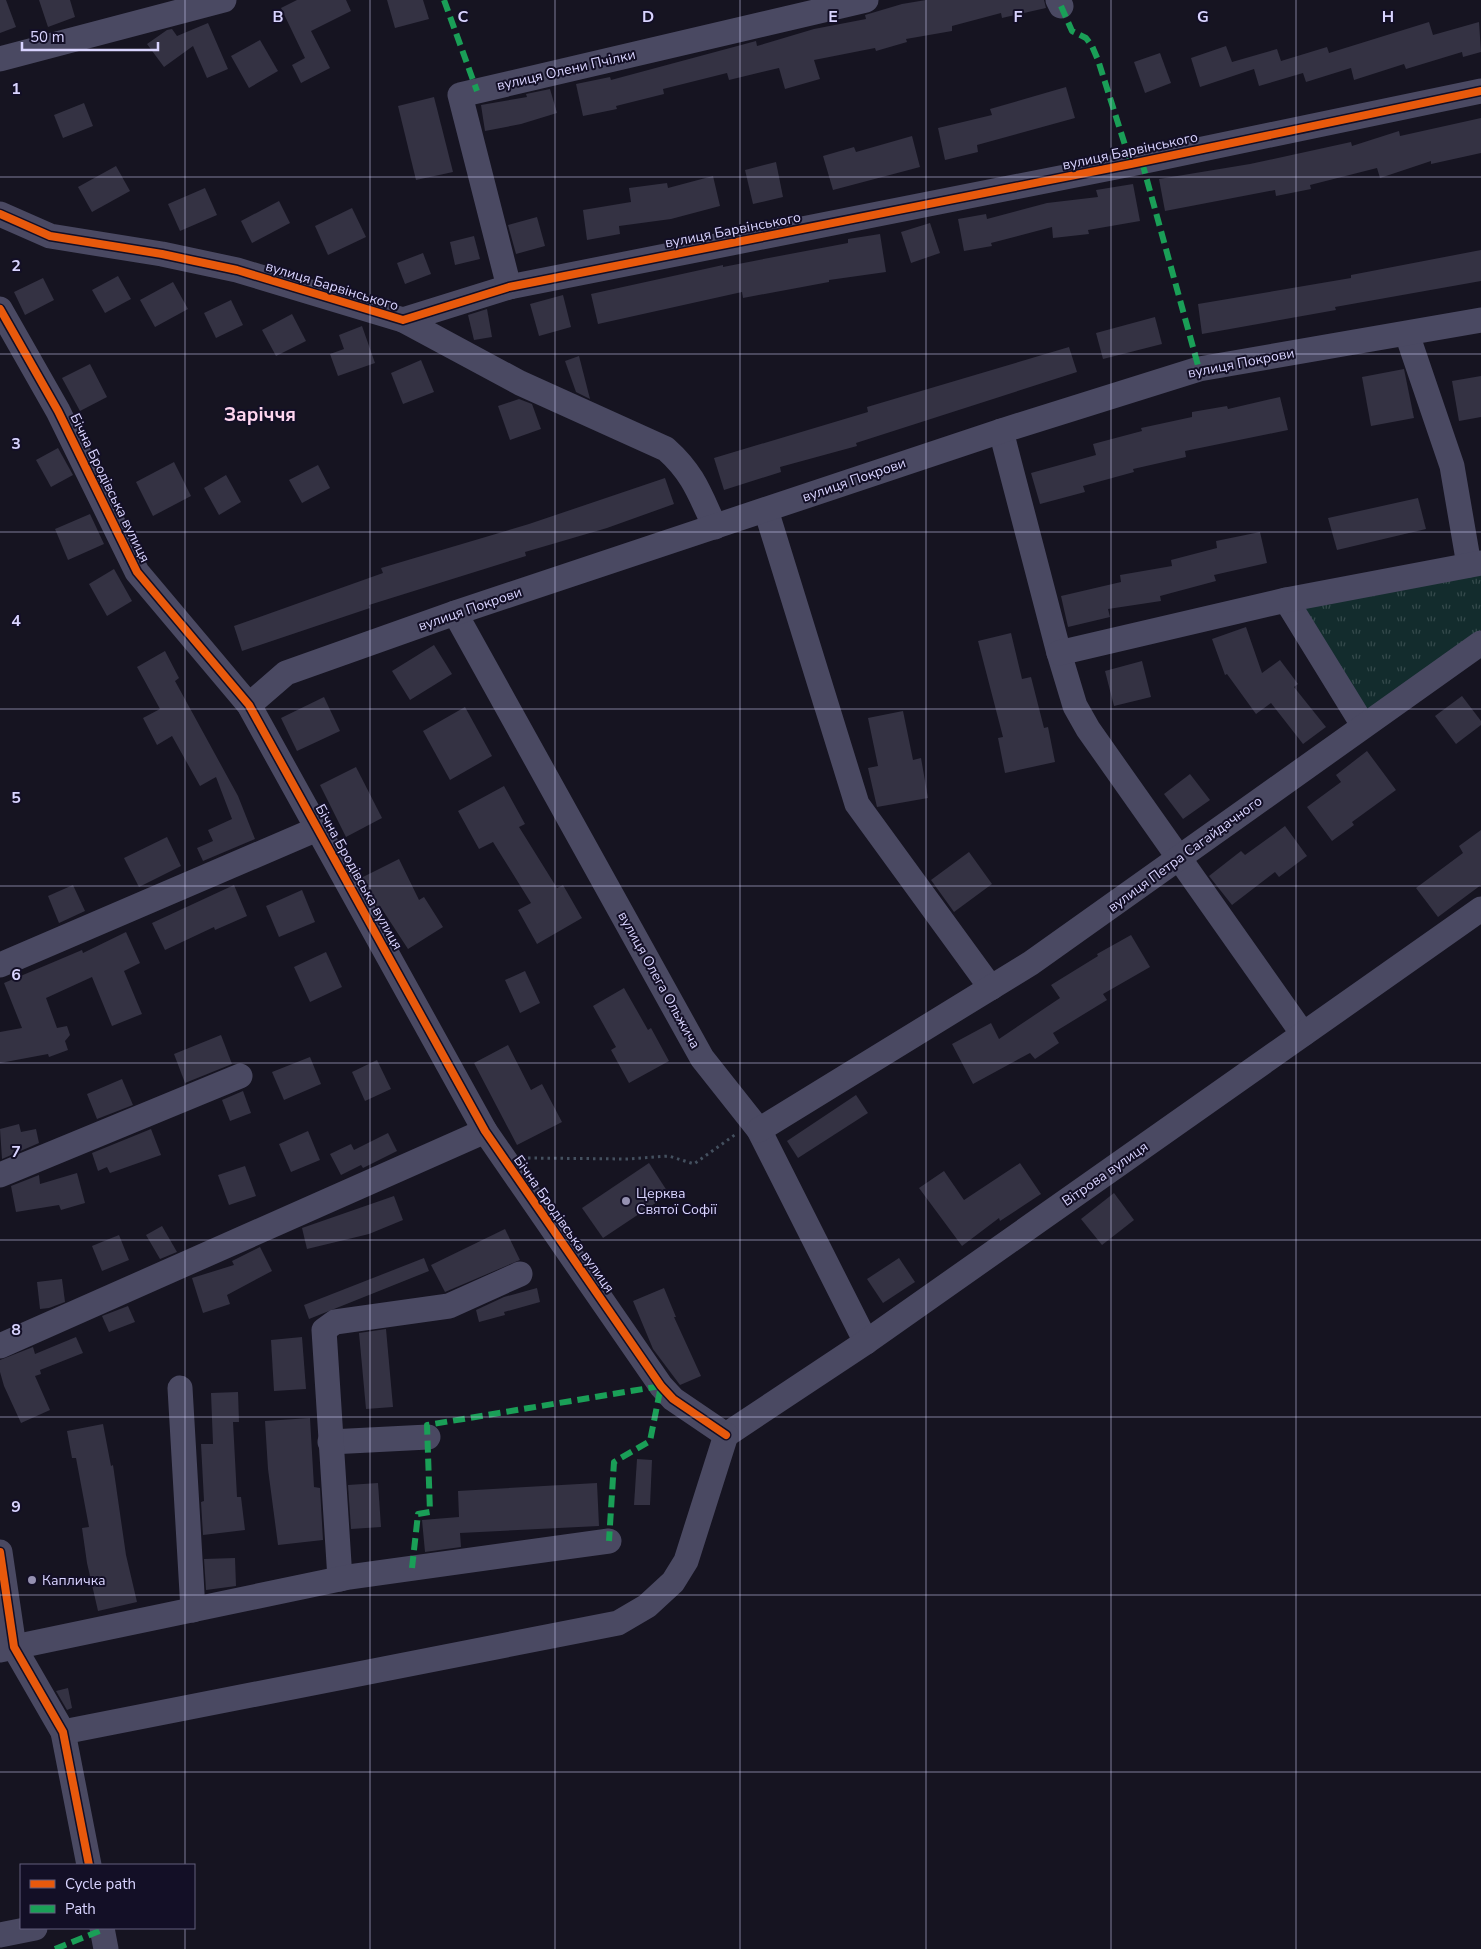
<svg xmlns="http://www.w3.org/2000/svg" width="1481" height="1949" font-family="'Nunito Sans',sans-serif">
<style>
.park{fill:url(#park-tufts)}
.building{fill:#343243}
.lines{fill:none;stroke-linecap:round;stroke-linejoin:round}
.path{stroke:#44505f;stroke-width:3;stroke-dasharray:2.5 4;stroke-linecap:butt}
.minor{stroke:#4a4962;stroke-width:25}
.quiet{stroke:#1a9f57;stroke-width:6;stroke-dasharray:12 6;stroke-linecap:butt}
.cycleway-casing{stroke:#130f26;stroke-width:11}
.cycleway{stroke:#e8590c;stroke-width:8}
.grid{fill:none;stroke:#d9d4ff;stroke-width:1;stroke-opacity:0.55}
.poi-dot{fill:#9591b1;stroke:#130f26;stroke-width:2}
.labels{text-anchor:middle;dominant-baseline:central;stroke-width:4;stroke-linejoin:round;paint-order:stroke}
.street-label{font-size:14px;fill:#d9d4ff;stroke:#130f26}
.poi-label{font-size:14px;fill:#d9d4ff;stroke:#130f26;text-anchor:start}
.district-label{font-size:19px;font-weight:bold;fill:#ffd6f0;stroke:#130f26}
.grid-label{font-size:16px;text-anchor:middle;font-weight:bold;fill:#d9d4ff;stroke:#130f26;stroke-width:4;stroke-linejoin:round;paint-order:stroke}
</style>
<defs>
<pattern id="park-tufts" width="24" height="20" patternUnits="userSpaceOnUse" patternTransform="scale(1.25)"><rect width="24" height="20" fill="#132c2d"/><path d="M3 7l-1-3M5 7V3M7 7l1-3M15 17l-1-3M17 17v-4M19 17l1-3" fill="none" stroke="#354a4c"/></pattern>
</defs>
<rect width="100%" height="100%" fill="#161421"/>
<!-- park -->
<path class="park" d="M1481,561V630L1364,718L1286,600Z"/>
<!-- building -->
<g class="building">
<path d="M0,0H6L16,27L0,33Z"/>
<path d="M39,0H70L75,17L48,27Z"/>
<path d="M297,0H346L351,11L311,31L330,68L301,83L292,65L305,58L281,8Z"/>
<path d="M387,0H423L429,19L395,28Z"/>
<path d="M926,0H1044L1046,8L1002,18L1001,13L952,26V31L906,39L907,42L876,51L875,48L814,60L820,79L785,89L779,68L729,80L727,73L663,89L664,94L616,106L617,109L583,116L576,84L610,77L611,80L756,41L757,46L814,29L866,19L865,15L902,4Z"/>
<path d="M1429,22L1433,35L1479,22L1481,52L1463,57L1462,52L1406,69L1404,64L1354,80L1351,68L1306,82L1303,73L1259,86L1254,69L1200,87L1191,58L1226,46L1232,62L1277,49L1281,61L1327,47L1329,53Z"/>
<path d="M208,23L228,69L207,78L193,46L164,67L147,44L167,30L172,29L177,36Z"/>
<path d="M260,40L278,71L249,88L231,56Z"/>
<path d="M1160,53L1171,83L1145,93L1134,62Z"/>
<path d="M1066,87L1075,118L977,145L978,152L945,160L938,128L992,115L990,109Z"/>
<path d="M550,89L557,113L521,124L485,131L481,105L527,97L526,94Z"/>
<path d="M434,97L453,172L416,180L398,106Z"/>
<path d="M84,103L93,126L63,138L54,115Z"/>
<path d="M1481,118V153L1431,164V161L1380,178L1377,168L1310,185L1311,189L1276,196L1275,190L1165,211L1159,179L1250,164L1351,142L1352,146L1399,131L1400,136Z"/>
<path d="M912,136L920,167L833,190L823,156L854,147L856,152Z"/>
<path d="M776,162L783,197L753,204L745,170Z"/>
<path d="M116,166L130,191L92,212L78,187Z"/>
<path d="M713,176L720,206L671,219L619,226L620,234L587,240L583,210L631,202L629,188L667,183L668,188Z"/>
<path d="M1133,184L1140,221L1088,230L1089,234L1053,238L1052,227L991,243L992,246L964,251L958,219L986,214L987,219L1047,203L1098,197L1096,190Z"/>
<path d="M205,188L217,215L180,231L168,204Z"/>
<path d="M279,201L290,223L252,243L241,221Z"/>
<path d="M352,208L366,237L328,255L315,226Z"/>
<path d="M537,217L545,246L516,254L508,225Z"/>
<path d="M930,223L940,253L911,263L901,232Z"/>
<path d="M880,234L886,272L829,280V282L743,298L742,292L598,324L591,294L723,265V267L774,257L848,243V239Z"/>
<path d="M474,236L480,259L455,265L450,242Z"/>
<path d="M1481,250V281L1335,307L1336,310L1202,334L1198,304L1351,278V275Z"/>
<path d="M423,253L431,274L405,284L397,263Z"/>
<path d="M118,276L131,299L105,313L92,290Z"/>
<path d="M43,278L54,300L25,315L14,292Z"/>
<path d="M173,282L188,309L155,327L140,300Z"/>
<path d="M563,295L571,327L539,336L530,304Z"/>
<path d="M231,300L243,325L216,338L204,313Z"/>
<path d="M487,309L492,337L474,340L468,315Z"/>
<path d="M292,314L306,341L276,356L262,330Z"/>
<path d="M1155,317L1162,344L1103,359L1096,333Z"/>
<path d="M362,326L375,363L338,376L330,354L344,349L339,335Z"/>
<path d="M1069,347L1077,372L856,443L857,446L780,467L781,472L724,490L714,458L868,412L867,407Z"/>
<path d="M579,356L590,399L576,392L565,361Z"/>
<path d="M421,360L434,392L403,404L391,373Z"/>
<path d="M90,364L107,397L80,411L62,378Z"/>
<path d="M1404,369L1414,418L1371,426L1362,377Z"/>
<path d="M1481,376V417L1459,421L1452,381Z"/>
<path d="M1280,397L1288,430L1185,451L1186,457L1133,469L1134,472L1083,486L1085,492L1040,504L1031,473L1096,455L1093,444L1142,431L1141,428L1192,417V412L1227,406L1228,409Z"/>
<path d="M519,399L532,404L541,429L510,440L498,406Z"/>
<path d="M58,448L73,475L51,487L36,460Z"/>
<path d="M174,462L191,496L153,516L136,482Z"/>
<path d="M318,465L330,488L302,503L289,480Z"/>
<path d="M226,475L241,502L219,515L204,488Z"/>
<path d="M665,478L674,504L607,528L525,552L526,556L369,605L370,608L242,651L234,626L383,573L381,568L529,524Z"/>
<path d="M1418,498L1426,529L1337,550L1328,518Z"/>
<path d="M90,514L104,544L68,560L55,529Z"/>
<path d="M1260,532L1267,563L1214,575L1216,581L1160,596L1161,601L1108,609L1110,617L1068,627L1061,596L1121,582L1120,575L1172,566L1171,560L1217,548L1216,541Z"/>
<path d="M114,569L132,601L107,616L89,584Z"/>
<path d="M1246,627L1262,673L1280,660L1298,684L1294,687L1326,727L1303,744L1271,703L1256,714L1227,674L1225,675L1212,639Z"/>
<path d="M1011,633L1022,679L1031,677L1044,728L1048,727L1055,762L1005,773L998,738L1003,737L978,641Z"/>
<path d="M434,645L452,674L410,700L392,671Z"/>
<path d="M165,651L179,678L175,681L238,796L255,839L203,861L197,848L213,841L208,830L232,819L216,777L200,786L172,736L157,745L143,718L160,709L137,667Z"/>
<path d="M1142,661L1151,697L1114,706L1105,671Z"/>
<path d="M1462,696L1481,721V725L1456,744L1435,716Z"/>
<path d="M324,697L340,731L297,751L281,718Z"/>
<path d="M465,707L492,756L450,780L423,731Z"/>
<path d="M903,711L913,760L921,758L928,798L877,807L868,768L878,766L868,718Z"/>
<path d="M1367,751L1396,790L1352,822L1354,825L1332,841L1307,807L1341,782L1336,775Z"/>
<path d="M356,767L382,818L346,837L320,785Z"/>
<path d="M1190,774L1210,800L1183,819L1164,794Z"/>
<path d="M504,786L525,824L519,827L557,888L563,885L582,918L537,944L518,910L531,903L493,842L479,849L458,811Z"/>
<path d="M1285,826L1307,856L1279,877L1275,872L1232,905L1209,876L1241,851L1245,855Z"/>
<path d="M1481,830V885L1438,917L1416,888L1463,853L1459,846Z"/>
<path d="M167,837L181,866L139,887L124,858Z"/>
<path d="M969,852L992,884L954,912L931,880Z"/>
<path d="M399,859L419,900L424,897L443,927L408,949L380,906L377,907L361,878Z"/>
<path d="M73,885L85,911L59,923L48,896Z"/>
<path d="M234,885L247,916L215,930L214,927L165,950L152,923Z"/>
<path d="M302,890L315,922L279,937L266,906Z"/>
<path d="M126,932L140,963L124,971L142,1014L112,1026L92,977L46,998L57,1028L67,1026L70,1035L65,1041L68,1050L49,1057L48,1054L0,1063V1032L22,1028L4,983L82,950L83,953Z"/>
<path d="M1131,935L1150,967L1103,994L1107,1000L1053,1033L1059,1043L1035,1059L1030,1053L973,1084L952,1044L991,1023L999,1039L1060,998L1051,985L1098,956L1097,954Z"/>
<path d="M326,952L342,987L310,1002L294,967Z"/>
<path d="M525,971L540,1003L520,1013L505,980Z"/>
<path d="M624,988L648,1030L651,1028L669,1061L629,1083L611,1050L616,1047L593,1006Z"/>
<path d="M221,1035L232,1064L185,1083L174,1054Z"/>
<path d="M508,1045L531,1090L542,1084L562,1122L517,1145L474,1063Z"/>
<path d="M310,1057L321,1084L284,1100L272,1072Z"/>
<path d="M377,1060L391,1089L365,1101L352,1072Z"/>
<path d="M122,1079L133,1105L97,1119L87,1094Z"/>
<path d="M243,1091L251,1113L230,1121L222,1100Z"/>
<path d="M856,1095L868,1113L798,1158L787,1141Z"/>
<path d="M19,1124L21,1132L36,1129L39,1143L2,1159L0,1129Z"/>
<path d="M151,1129L161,1155L110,1173L107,1167L98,1171L92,1153Z"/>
<path d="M308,1131L320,1160L291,1172L279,1144Z"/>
<path d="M388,1133L397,1151L363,1168L361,1165L341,1175L330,1154L351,1144L354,1150Z"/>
<path d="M649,1163L669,1194L603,1238L582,1208Z"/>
<path d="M1020,1163L1041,1194L1000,1221L999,1218L962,1246L919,1188L944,1171L964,1200Z"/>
<path d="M245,1166L256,1196L229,1205L218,1175Z"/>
<path d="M77,1173L85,1203L61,1210L59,1205L16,1212L11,1186L39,1175L40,1184Z"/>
<path d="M1114,1193L1134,1220L1102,1245L1081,1219Z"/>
<path d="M394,1196L403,1220L369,1234L307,1249L302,1228Z"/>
<path d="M162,1226L177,1252L160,1259L146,1235Z"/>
<path d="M505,1229L520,1260L445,1292L431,1265Z"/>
<path d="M119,1235L129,1260L102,1271L92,1246Z"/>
<path d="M260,1247L272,1271L227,1295L230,1304L203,1313L192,1278L234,1265L232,1261Z"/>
<path d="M424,1258L429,1271L309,1319L304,1305Z"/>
<path d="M899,1258L915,1282L883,1303L867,1279Z"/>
<path d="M62,1279L65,1302L49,1308L40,1309L37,1282Z"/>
<path d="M537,1288L540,1302L504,1312L505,1315L479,1322L476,1310L504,1297Z"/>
<path d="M664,1288L676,1317H674L701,1376L680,1385L653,1349L633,1301Z"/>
<path d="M128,1306L135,1322L109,1332L102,1316Z"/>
<path d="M386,1329L393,1407L366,1409L359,1333Z"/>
<path d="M76,1337L83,1353L40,1370L41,1374L35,1376L50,1410L21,1423L4,1386L0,1372V1360L33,1347L35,1354Z"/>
<path d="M302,1337L306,1389L274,1391L271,1340Z"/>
<path d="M238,1392L239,1422H233L237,1497H241L245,1530L203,1535L201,1502L204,1501L201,1444H213L211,1393Z"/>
<path d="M310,1418L314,1487L320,1488L323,1540L278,1545L268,1469L265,1421Z"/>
<path d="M103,1424L111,1466L113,1465L126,1555L137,1602L98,1611L87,1563L82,1528L89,1527L76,1458H72L67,1431Z"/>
<path d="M637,1459L652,1460L650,1505H634Z"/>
<path d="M378,1483L381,1527L351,1529L348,1485Z"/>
<path d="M597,1483L599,1526L460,1533L461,1547L425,1552L422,1520L459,1517L458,1491Z"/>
<path d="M235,1558L236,1586L206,1590L204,1559Z"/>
<path d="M68,1688L72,1708L67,1710L56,1691Z"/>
</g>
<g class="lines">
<!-- path -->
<path class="path" d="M528,1158L627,1159L669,1156L694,1164L736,1134"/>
<!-- minor -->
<g class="minor">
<path d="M1058,0L1061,6"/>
<path d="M0,59L224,0"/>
<path d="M0,214L50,236L162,254L237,270L403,320L509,287L1131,164L1481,91"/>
<path d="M509,287L460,95L866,0"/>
<path d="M0,309L58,411L137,572L249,705L485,1131L661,1386L673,1399L726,1435"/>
<path d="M403,320L520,383L666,449C694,474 700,495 715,527"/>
<path d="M1407,334L1452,466L1469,565"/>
<path d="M1001,431L1059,653L1075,706L1088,729L1303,1034"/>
<path d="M766,510L857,804L991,988"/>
<path d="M1286,600L1363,725"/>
<path d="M455,613L702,1058L759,1130L866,1342"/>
<path d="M1059,653L1286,600L1481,563"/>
<path d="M249,705L286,673L455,613L1001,431L1199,369L1481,320"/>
<path d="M0,965L317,829"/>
<path d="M759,1130L1031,963L1481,643"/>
<path d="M0,1175L240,1076"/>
<path d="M0,1346L485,1131"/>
<path d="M180,1388L193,1610"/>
<path d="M726,1435L866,1342L1481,909"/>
<path d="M330,1442L428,1437"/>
<path d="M0,1552L14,1647L63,1732L89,1865"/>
<path d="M340,1579L324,1330L335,1322L449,1306L520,1274"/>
<path d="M0,1650L349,1577L609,1541"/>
<path d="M63,1732L618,1623L647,1606L673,1582L686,1561L726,1435"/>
<path d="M102,1928L106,1949"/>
<path d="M0,1935L35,1928"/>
</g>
<!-- quiet -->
<g class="quiet">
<path d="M444,0L477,91"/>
<path d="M1061,6L1072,31L1086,38L1092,46L1098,60L1131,164"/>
<path d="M1142,162L1199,369"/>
<path d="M412,1568L418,1514L430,1512L427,1425L661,1386L650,1441L614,1462L609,1541"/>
<path d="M55,1949L102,1930"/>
</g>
<defs>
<g id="cycleway">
<path d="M0,214L50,236L162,254L237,270L403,320L509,287L1131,164L1481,91"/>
<path d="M0,309L58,411L137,572L249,705L485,1131L661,1386L673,1399L726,1435"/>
<path d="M0,1552L14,1647L63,1732L89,1865"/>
</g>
</defs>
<!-- cycleway casing -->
<use href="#cycleway" class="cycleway-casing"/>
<!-- cycleway -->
<use href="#cycleway" class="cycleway"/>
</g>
<!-- grid -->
<path class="grid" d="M185,0V1865M370,0V1949M555,0V1949M740,0V1949M926,0V1949M1111,0V1949M1296,0V1949M0,177H1481M0,354H1481M0,532H1481M0,709H1481M0,886H1481M0,1063H1481M0,1240H1481M0,1417H1481M0,1595H1481M0,1772H1481M185,1928V1949"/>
<!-- markers -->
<g class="poi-dot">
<circle cx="626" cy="1201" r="5"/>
<circle cx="32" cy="1580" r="5"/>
</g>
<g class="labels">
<!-- street labels -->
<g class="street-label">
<text transform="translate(566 70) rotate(-13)">вулиця Олени Пчілки</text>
<text transform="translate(1130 151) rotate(-12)">вулиця Барвінського</text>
<text transform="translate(733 230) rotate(-11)">вулиця Барвінського</text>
<text transform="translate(332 286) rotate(17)">вулиця Барвінського</text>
<text transform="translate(1241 363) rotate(-11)">вулиця Покрови</text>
<text transform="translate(854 480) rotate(-19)">вулиця Покрови</text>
<text transform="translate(110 488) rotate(64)">Бічна Бродівська вулиця</text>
<text transform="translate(470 609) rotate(-19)">вулиця Покрови</text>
<text transform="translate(1185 854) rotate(-36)">вулиця Петра Сагайдачного</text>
<text transform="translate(359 877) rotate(61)">Бічна Бродівська вулиця</text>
<text transform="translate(659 980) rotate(61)">вулиця Олега Ольжича</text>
<text transform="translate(1105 1174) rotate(-35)">Вітрова вулиця</text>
<text transform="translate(564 1224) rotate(55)">Бічна Бродівська вулиця</text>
</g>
<!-- poi labels -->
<g class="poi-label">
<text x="636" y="1193">Церква<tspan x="636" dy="16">Святої Софії</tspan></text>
<text x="42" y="1580">Капличка</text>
</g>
<!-- district labels -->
<g class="district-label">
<text x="260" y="415">Заріччя</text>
</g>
</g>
<g class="grid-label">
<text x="278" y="22">B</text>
<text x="463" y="22">C</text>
<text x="648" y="22">D</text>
<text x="833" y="22">E</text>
<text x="1018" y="22">F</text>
<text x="1203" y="22">G</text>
<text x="1388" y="22">H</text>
<text x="16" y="94">1</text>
<text x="16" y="271">2</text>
<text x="16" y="449">3</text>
<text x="16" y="626">4</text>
<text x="16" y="803">5</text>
<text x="16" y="980">6</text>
<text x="16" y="1157">7</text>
<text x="16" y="1335">8</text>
<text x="16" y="1512">9</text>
</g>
<!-- legend -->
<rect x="20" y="1864" width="175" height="65" fill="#130f26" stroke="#625e7d"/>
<rect x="30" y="1880" width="25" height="8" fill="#e8590c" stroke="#625e7d"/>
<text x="65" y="1889" font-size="15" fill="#d9d4ff">Cycle path</text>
<rect x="30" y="1905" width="25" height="8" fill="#1a9f57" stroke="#625e7d"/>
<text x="65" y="1914" font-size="15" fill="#d9d4ff">Path</text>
<!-- scale -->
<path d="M22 42v8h136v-8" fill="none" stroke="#d9d4ff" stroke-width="2.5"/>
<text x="30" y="42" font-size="15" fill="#d9d4ff" stroke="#130f26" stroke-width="4" paint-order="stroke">50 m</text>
</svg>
